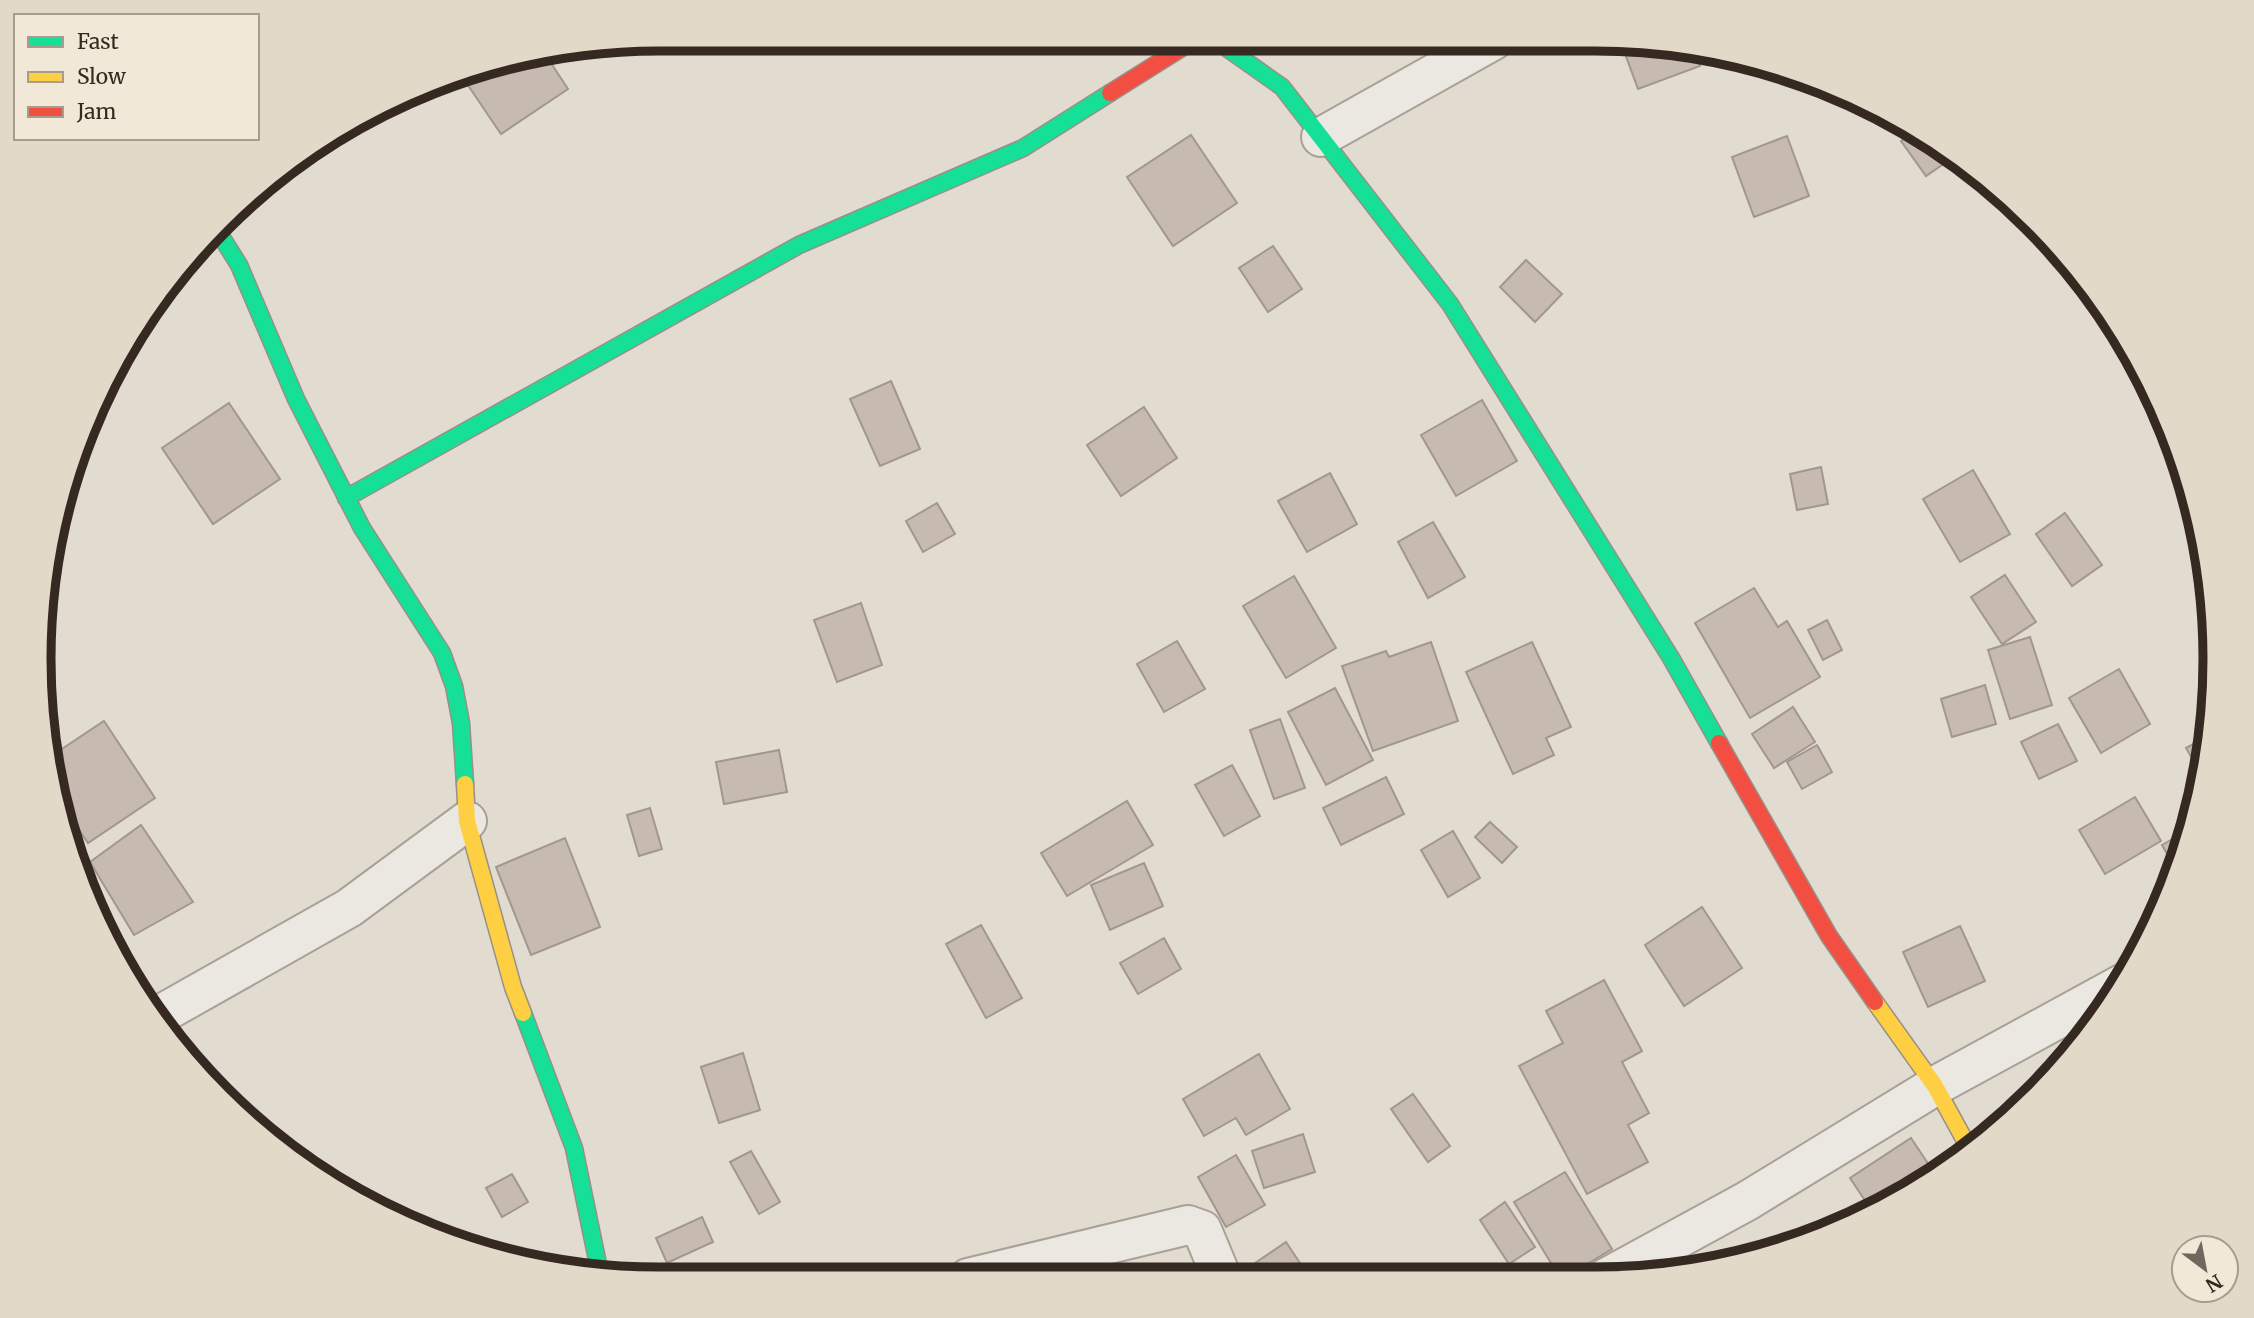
<svg xmlns="http://www.w3.org/2000/svg" width="2254" height="1318" font-family="Merriweather,serif">
<style>
.building{fill:#c6bab1;stroke:#a2978f;stroke-width:2}
.lines{fill:none;stroke-linecap:round;stroke-linejoin:round}
.street-casing{stroke:#a8a198;stroke-width:42}
.fast-casing{stroke:#979088;stroke-width:19}
.slow-casing{stroke:#979088;stroke-width:19}
.jam-casing{stroke:#979088;stroke-width:19}
.street{stroke:#ebe7e1;stroke-width:38}
.fast{stroke:#16e098;stroke-width:16}
.slow{stroke:#ffcf43;stroke-width:16}
.jam{stroke:#f24e42;stroke-width:16}
.rim{fill:none;stroke:#362921;stroke-width:9}
</style>
<rect width="100%" height="100%" fill="#e2dbd0"/>
<!-- building -->
<g class="building">
<path d="M1620,40H1636L1694,51L1700,66L1638,89Z"/>
<path d="M547,57L568,89L501,134L459,72Z"/>
<path d="M1916,131L1939,143L1955,156L1926,176L1901,141Z"/>
<path d="M1191,135L1237,203L1173,246L1127,177Z"/>
<path d="M1787,136L1809,196L1754,217L1732,157Z"/>
<path d="M320,146L268,181L282,166Z"/>
<path d="M1273,246L1302,289L1268,312L1239,268Z"/>
<path d="M1526,260L1562,294L1535,322L1500,287Z"/>
<path d="M891,381L920,449L880,466L850,399Z"/>
<path d="M1482,400L1517,461L1456,496L1421,435Z"/>
<path d="M229,403L280,479L213,524L162,448Z"/>
<path d="M1144,407L1177,458L1121,496L1087,445Z"/>
<path d="M1821,467L1828,504L1797,510L1790,474Z"/>
<path d="M1973,470L2010,534L1960,562L1923,499Z"/>
<path d="M1330,473L1357,524L1307,552L1278,501Z"/>
<path d="M937,503L955,534L923,552L906,521Z"/>
<path d="M2065,513L2102,565L2072,586L2036,534Z"/>
<path d="M1433,522L1465,577L1428,598L1398,542Z"/>
<path d="M2005,575L2036,622L2002,644L1971,597Z"/>
<path d="M1294,576L1336,648L1286,678L1243,606Z"/>
<path d="M1754,588L1778,627L1787,621L1820,677L1750,718L1695,623Z"/>
<path d="M861,603L882,665L837,682L814,620Z"/>
<path d="M1827,620L1842,650L1823,660L1808,630Z"/>
<path d="M2030,637L2052,705L2010,719L1988,650Z"/>
<path d="M1177,641L1205,689L1164,712L1137,664Z"/>
<path d="M1431,642L1458,721L1373,751L1342,666L1386,651L1389,657Z"/>
<path d="M1532,642L1571,727L1546,738L1554,755L1513,774L1466,672Z"/>
<path d="M2119,669L2150,724L2101,753L2069,698Z"/>
<path d="M1985,685L1996,724L1952,737L1941,699Z"/>
<path d="M1335,688L1373,760L1326,785L1288,712Z"/>
<path d="M1793,707L1815,742L1774,768L1752,734Z"/>
<path d="M1280,719L1305,788L1274,799L1250,730Z"/>
<path d="M104,721L155,798L88,843L65,809L53,755Z"/>
<path d="M2058,724L2077,761L2039,779L2021,742Z"/>
<path d="M2208,736L2204,779L2186,748Z"/>
<path d="M1817,745L1832,772L1802,789L1787,762Z"/>
<path d="M779,750L787,792L724,804L716,762Z"/>
<path d="M1232,765L1260,816L1224,836L1195,785Z"/>
<path d="M1386,777L1404,814L1341,845L1323,808Z"/>
<path d="M2135,797L2161,841L2105,874L2079,830Z"/>
<path d="M1127,801L1153,845L1067,896L1041,853Z"/>
<path d="M650,808L662,849L639,856L627,815Z"/>
<path d="M1490,822L1517,847L1502,863L1475,837Z"/>
<path d="M141,825L193,902L134,935L90,862Z"/>
<path d="M2188,830L2176,870L2162,845Z"/>
<path d="M1453,831L1480,878L1448,897L1421,850Z"/>
<path d="M565,838L600,927L531,955L496,867Z"/>
<path d="M1144,863L1163,906L1110,930L1091,885Z"/>
<path d="M1702,907L1742,968L1684,1006L1645,945Z"/>
<path d="M981,925L1022,998L986,1018L946,944Z"/>
<path d="M1960,926L1985,981L1928,1007L1903,952Z"/>
<path d="M1164,938L1181,969L1138,994L1120,963Z"/>
<path d="M1604,980L1642,1051L1622,1062L1649,1113L1628,1125L1648,1162L1587,1194L1519,1066L1563,1043L1546,1011Z"/>
<path d="M743,1053L760,1110L719,1123L701,1067Z"/>
<path d="M1259,1054L1290,1109L1246,1135L1236,1118L1204,1136L1183,1099Z"/>
<path d="M1413,1094L1450,1146L1428,1162L1391,1109Z"/>
<path d="M1303,1134L1315,1172L1264,1188L1252,1151Z"/>
<path d="M1911,1138L1935,1174L1906,1196L1872,1211L1850,1178Z"/>
<path d="M751,1151L780,1202L759,1214L730,1162Z"/>
<path d="M1236,1155L1265,1205L1226,1227L1198,1177Z"/>
<path d="M1565,1172L1612,1249L1564,1278H1560L1514,1202Z"/>
<path d="M512,1174L528,1202L502,1217L486,1188Z"/>
<path d="M1505,1202L1535,1247L1509,1264L1480,1220Z"/>
<path d="M702,1217L713,1242L667,1263L656,1238Z"/>
<path d="M1098,1226L1125,1271L1113,1278H1078L1060,1248Z"/>
<path d="M1286,1242L1310,1278H1255L1248,1268Z"/>
</g>
<g class="lines">
<defs>
<g id="street">
<path d="M1321,137L1494,40"/>
<path d="M156,1017L349,908L467,821"/>
<path d="M968,1278L1188,1225L1202,1230L1222,1278"/>
<path d="M1606,1278L1747,1201L1935,1086L2122,984"/>
</g>
<g id="fast">
<path d="M1214,39L1282,87L1450,304L1671,658L1719,743"/>
<path d="M219,233L239,265L296,399L362,528L442,653L454,686L461,723L465,784"/>
<path d="M346,498L799,245L1023,148L1110,93"/>
<path d="M523,1013L574,1148L600,1274"/>
</g>
<g id="slow">
<path d="M465,784L467,821L513,987L523,1013"/>
<path d="M1875,1002L1935,1086L1969,1148"/>
</g>
<g id="jam">
<path d="M1110,93L1196,39"/>
<path d="M1719,743L1829,936L1875,1002"/>
</g>
</defs>
<!-- street casing -->
<use href="#street" class="street-casing"/>
<!-- fast casing -->
<use href="#fast" class="fast-casing"/>
<!-- slow casing -->
<use href="#slow" class="slow-casing"/>
<!-- jam casing -->
<use href="#jam" class="jam-casing"/>
<!-- street -->
<use href="#street" class="street"/>
<!-- fast -->
<use href="#fast" class="fast"/>
<!-- slow -->
<use href="#slow" class="slow"/>
<!-- jam -->
<use href="#jam" class="jam"/>
</g>
<!-- crop -->
<path d="M0 0H2254V1318H0ZM659 51H1595A608 608 0 0 1 2203 659V659A608 608 0 0 1 1595 1267H659A608 608 0 0 1 51 659V659A608 608 0 0 1 659 51Z" fill="#e3d9c8" fill-rule="evenodd"/>
<path class="rim" d="M659 51H1595A608 608 0 0 1 2203 659V659A608 608 0 0 1 1595 1267H659A608 608 0 0 1 51 659V659A608 608 0 0 1 659 51Z"/>
<!-- legend -->
<rect x="14" y="14" width="245" height="126" fill="#f2e8d7" stroke="#a79c8e" stroke-width="2"/>
<rect x="28" y="37" width="35" height="10" fill="#16e098" stroke="#a79c8e" stroke-width="2"/>
<text x="77" y="49" font-size="21" fill="#362921">Fast</text>
<rect x="28" y="72" width="35" height="10" fill="#ffcf43" stroke="#a79c8e" stroke-width="2"/>
<text x="77" y="84" font-size="21" fill="#362921">Slow</text>
<rect x="28" y="107" width="35" height="10" fill="#f24e42" stroke="#a79c8e" stroke-width="2"/>
<text x="77" y="119" font-size="21" fill="#362921">Jam</text>
<!-- north arrow -->
<g transform="translate(2205 1269) rotate(148)"><circle r="33" fill="#f2e8d7" stroke="#a79c8e" stroke-width="2"/>
<path d="M0-5L12 26L0 18L-12 26Z" fill="#72675e"/>
<text y="-10" font-size="19" font-weight="bold" text-anchor="middle" fill="#362921">N</text>
</g>
</svg>
